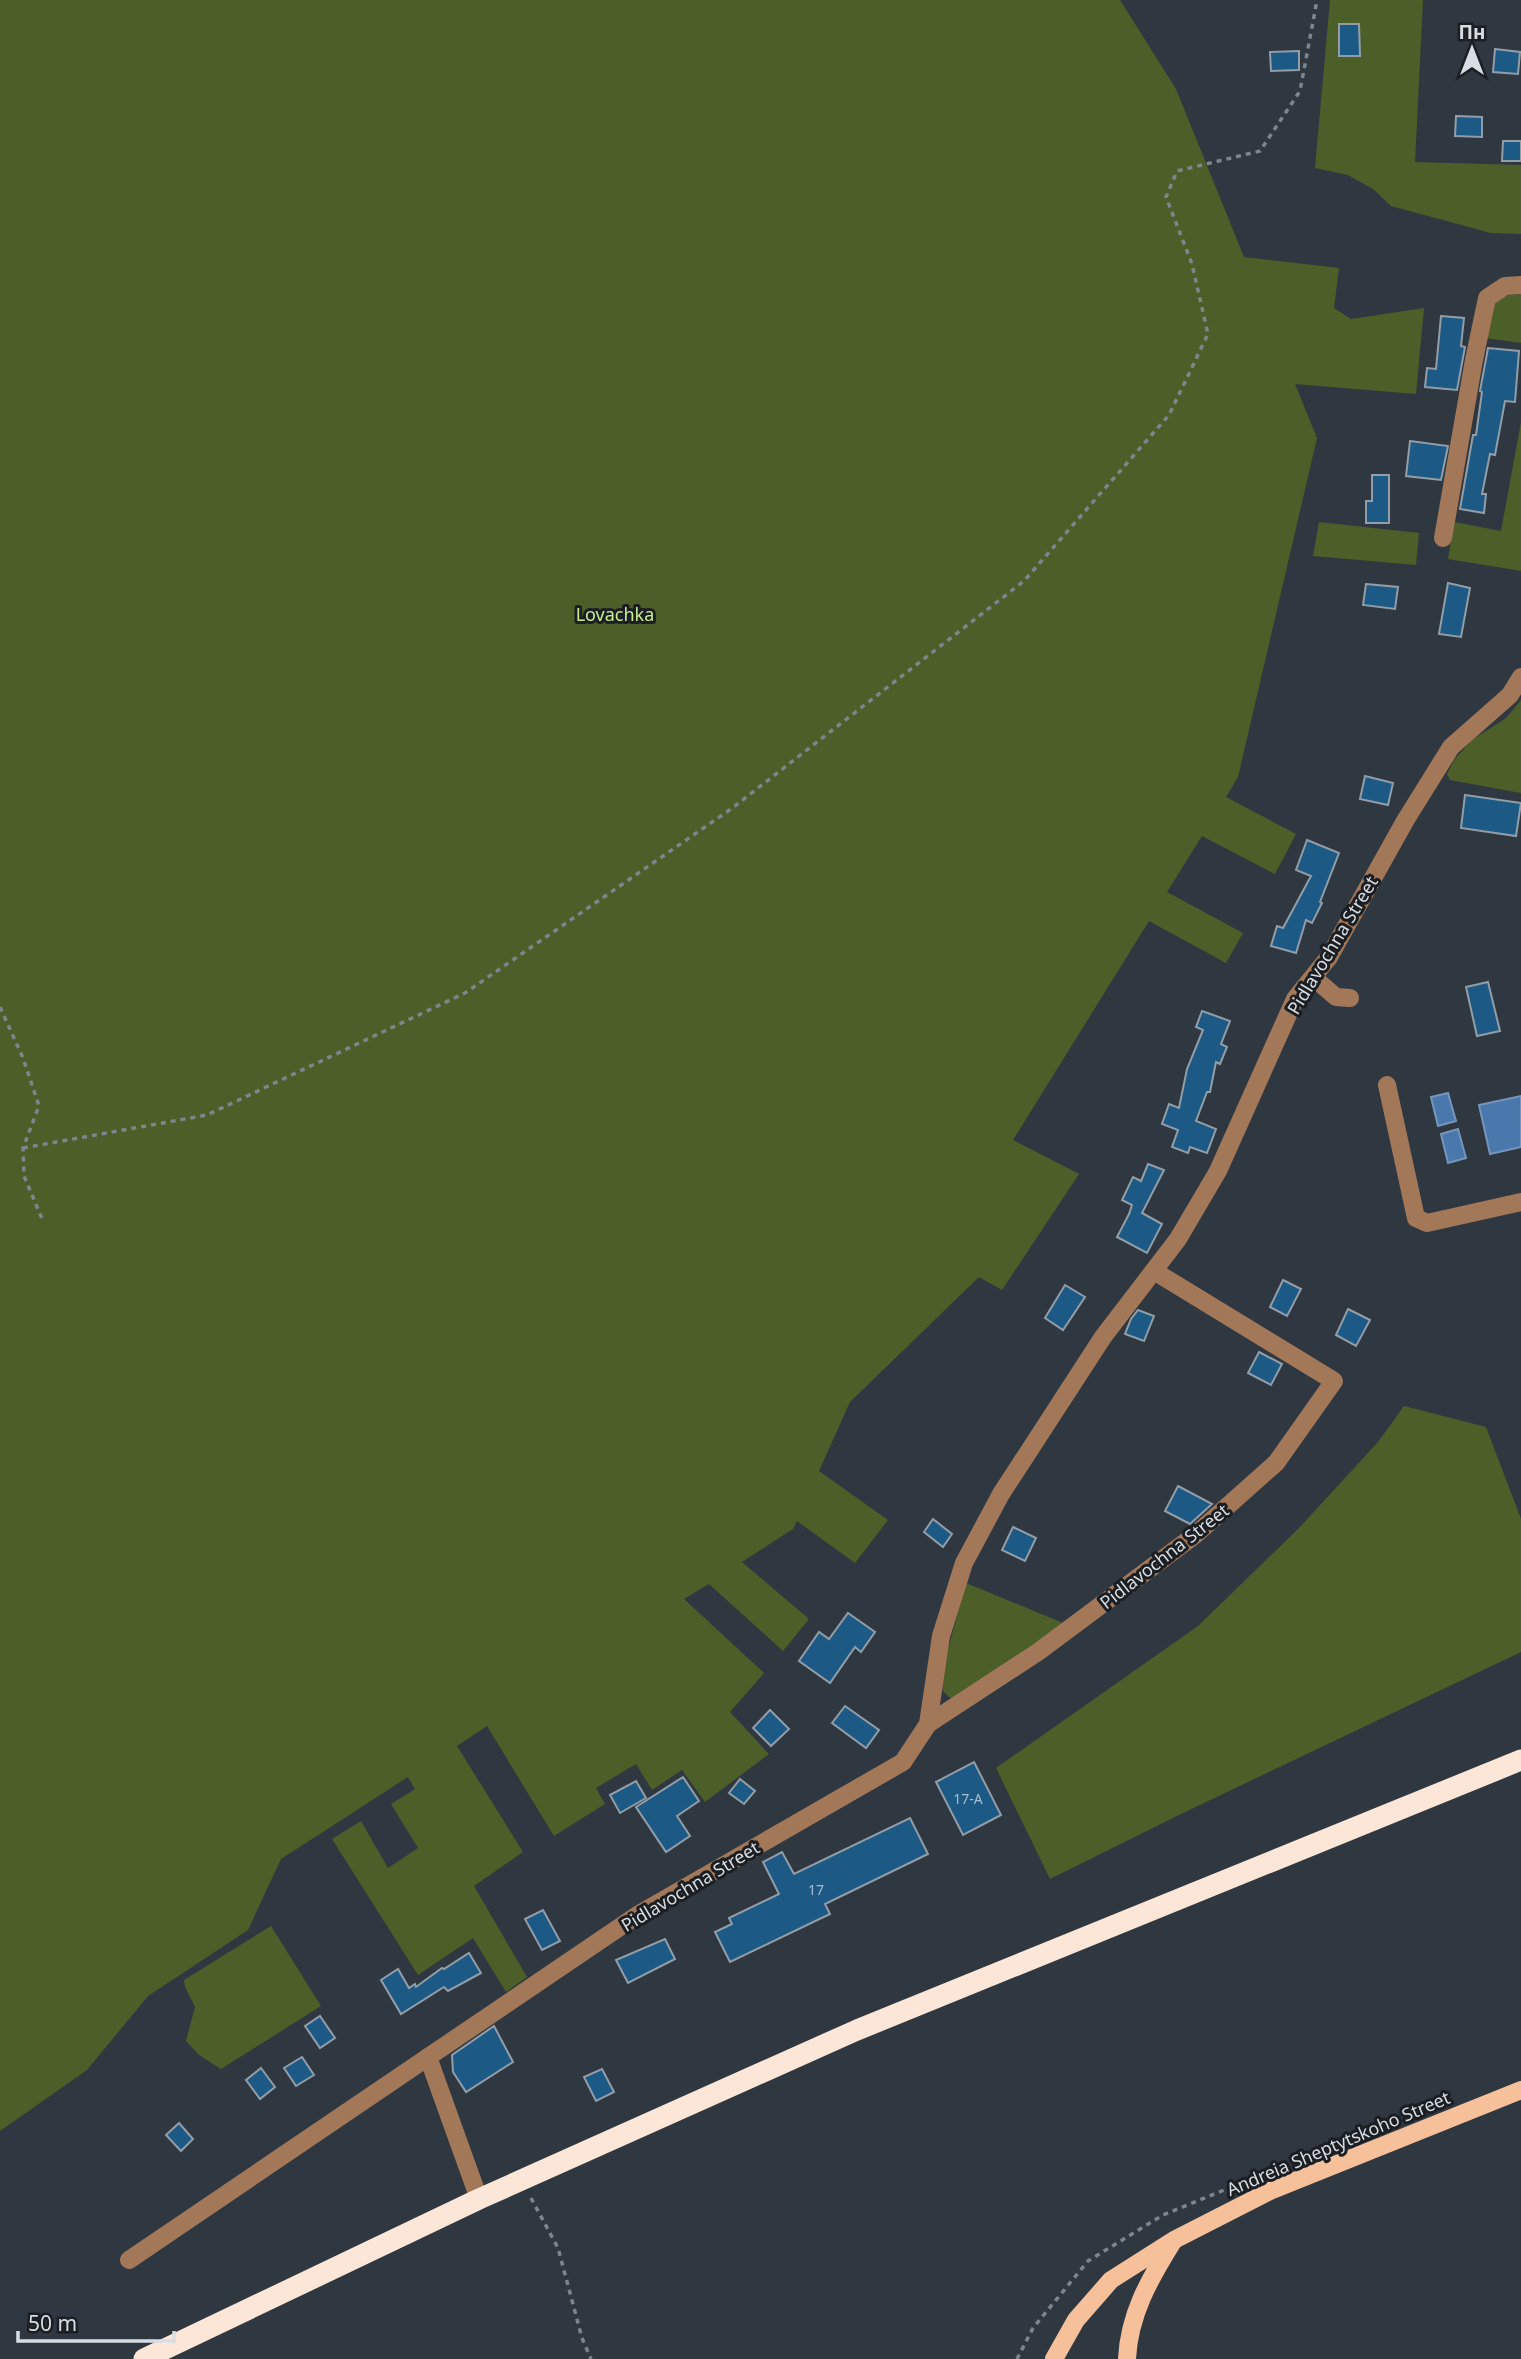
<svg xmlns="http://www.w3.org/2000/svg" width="1521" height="2359" font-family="'Noto Sans',sans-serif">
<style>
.green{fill:#4c5f28}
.water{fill:#4b78ac;stroke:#7596bc;stroke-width:2}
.building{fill:#1c5985;stroke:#929da7;stroke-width:2}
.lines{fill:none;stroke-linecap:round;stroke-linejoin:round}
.path{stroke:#7e858c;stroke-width:3.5;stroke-dasharray:5 5;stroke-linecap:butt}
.minor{stroke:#a37859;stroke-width:18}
.major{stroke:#f6c09b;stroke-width:18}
.highway{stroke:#fce6d7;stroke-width:21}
.labels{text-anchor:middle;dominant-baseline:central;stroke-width:6;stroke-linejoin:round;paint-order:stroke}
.number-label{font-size:14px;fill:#a8bccb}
.park-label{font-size:18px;fill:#c9ec8f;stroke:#1b1f23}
.street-label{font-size:18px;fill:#d7dde2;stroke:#1b1f23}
</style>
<rect width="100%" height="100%" fill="#2f3840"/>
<!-- green -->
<g class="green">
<path d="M0,0H1120L1176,89L1244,257L1339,268L1334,308L1351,319L1424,308L1416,394L1295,384L1317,438L1238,777L1226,797L1296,834L1275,874L1202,836L1167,892L1243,933L1226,963L1149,921L1013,1140L1079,1174L1002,1290L979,1277L850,1402L819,1471L888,1520L855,1563L797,1521L793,1529L742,1562L809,1619L783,1651L709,1584L684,1599L764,1673L730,1712L769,1754L705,1802L682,1770L652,1790L636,1764L596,1788L605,1804L554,1836L487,1726L457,1746L523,1852L474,1886L527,1977L506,1992L473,1938L418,1975L332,1839L361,1821L388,1868L418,1848L391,1804L415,1789L408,1777L281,1859L248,1930L148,1996L87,2070L0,2131Z"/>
<path d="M1330,0H1423L1415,162L1521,165V234L1491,233L1391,206L1373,189L1348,175L1315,168Z"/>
<path d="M1521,294V343L1485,338L1494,301L1509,295Z"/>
<path d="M1521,422V571L1448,559L1454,522L1501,531Z"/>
<path d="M1319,522L1419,533L1416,565L1313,556Z"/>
<path d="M1521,700V793L1450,780L1447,774L1454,760L1472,740L1506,718Z"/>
<path d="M1404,1406L1486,1427L1521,1519V1652L1183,1813L1050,1879L996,1768L1198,1626L1299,1528L1378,1442Z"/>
<path d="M966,1583L1063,1623L1026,1654L961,1697L950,1698L943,1691L941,1675Z"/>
<path d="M271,1926L321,2006L221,2069L199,2055L186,2041L195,2007L185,1987L184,1980Z"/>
</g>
<!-- water -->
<g class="water">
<path d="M1448,1093L1456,1121L1438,1126L1431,1097Z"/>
<path d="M1521,1096V1147L1490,1154L1479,1105Z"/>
<path d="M1458,1129L1466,1158L1448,1163L1441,1134Z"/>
</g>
<!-- building -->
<g class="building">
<path d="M1339,24H1359L1360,56H1339Z"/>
<path d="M1495,49L1520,52L1518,74L1493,72Z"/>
<path d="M1299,51V70L1271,71L1270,52Z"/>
<path d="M1456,116L1482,117V137L1455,136Z"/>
<path d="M1503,141H1521V161H1502Z"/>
<path d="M1441,316L1464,318L1461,346L1465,347L1457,390L1425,387L1427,368L1436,369Z"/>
<path d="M1488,348L1519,351L1515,402L1505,401L1495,455L1490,454L1482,494H1486L1484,513L1460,509L1473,435H1476L1482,392L1480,391Z"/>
<path d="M1410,441L1448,446L1441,480L1406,476Z"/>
<path d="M1372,475H1389V523H1366V501H1372Z"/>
<path d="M1448,583L1470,588L1461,637L1439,634Z"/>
<path d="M1366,584L1398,587L1395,609L1363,605Z"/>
<path d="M1365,776L1393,783L1388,805L1360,799Z"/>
<path d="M1465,795L1521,803L1516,836L1461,828Z"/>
<path d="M1307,840L1339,853L1320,902L1322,903L1312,923L1306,920L1296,953L1271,946L1277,926L1283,928L1311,876L1296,870Z"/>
<path d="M1488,982L1500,1031L1477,1036L1466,987Z"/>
<path d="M1202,1011L1230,1021L1221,1044L1227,1047L1220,1064L1216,1062L1210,1092H1207L1196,1121L1216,1129L1207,1153L1190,1147L1188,1153L1172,1147L1178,1130L1162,1124L1169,1104L1179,1108L1187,1069L1203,1030L1196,1027Z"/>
<path d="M1148,1164L1164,1170L1142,1213L1162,1224L1147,1253L1117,1237L1129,1214L1132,1205L1122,1200L1133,1177L1141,1181Z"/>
<path d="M1283,1280L1301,1289L1287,1316L1270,1307Z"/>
<path d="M1065,1285L1085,1297L1063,1330L1045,1318Z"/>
<path d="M1348,1309L1370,1320L1356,1346L1336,1335Z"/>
<path d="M1138,1310L1154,1316L1144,1341L1125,1334L1131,1319Z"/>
<path d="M1259,1352L1282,1364L1271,1385L1248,1373Z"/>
<path d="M1178,1486L1212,1504L1190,1524L1165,1511Z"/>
<path d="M933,1519L952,1534L943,1547L924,1532Z"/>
<path d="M1013,1527L1036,1538L1025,1561L1002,1550Z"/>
<path d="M848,1613L875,1632L861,1652L855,1647L830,1683L799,1661L819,1632L829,1639Z"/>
<path d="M845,1706L879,1730L866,1748L832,1723Z"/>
<path d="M770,1710L789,1729L771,1746L753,1728Z"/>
<path d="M974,1762L1001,1815L963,1835L936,1782Z"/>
<path d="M683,1777L699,1801L677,1816L690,1836L666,1852L636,1807Z"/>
<path d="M740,1779L755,1791L744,1804L729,1793Z"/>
<path d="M636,1781L646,1798L620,1813L610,1795Z"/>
<path d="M910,1818L928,1854L825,1904L830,1914L730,1962L715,1932L732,1924L729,1918L779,1894L763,1862L782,1852L794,1874Z"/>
<path d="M543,1910L560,1941L542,1950L525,1919Z"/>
<path d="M665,1939L675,1959L628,1983L616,1960Z"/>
<path d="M469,1953L481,1973L448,1991L444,1987L401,2014L381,1980L398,1969L409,1988L415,1984L416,1987L442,1968L444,1969Z"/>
<path d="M320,2016L335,2038L320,2048L305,2026Z"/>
<path d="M494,2026L513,2062L466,2092L453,2072L452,2055Z"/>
<path d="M302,2057L314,2075L296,2086L284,2068Z"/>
<path d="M261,2068L275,2087L260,2099L246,2080Z"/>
<path d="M602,2069L614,2092L596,2101L584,2077Z"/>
<path d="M179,2123L193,2139L181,2151L166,2135Z"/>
</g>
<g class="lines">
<!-- path -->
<g class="path">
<path d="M0,1007L23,1058L39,1106L23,1148L24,1176L43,1221"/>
<path d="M23,1148L207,1115L465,993L731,809L1024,581L1169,415L1208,334L1192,264L1166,197L1177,171L1260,151L1300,91L1317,0"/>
<path d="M531,2198L558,2248L582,2338L591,2359"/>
<path d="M1017,2359L1033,2328L1088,2261L1163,2215L1234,2186"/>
</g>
<!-- minor -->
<g class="minor">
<path d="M1443,538L1474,360L1487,298L1505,286L1521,285"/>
<path d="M1314,978L1336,997L1350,998"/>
<path d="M1387,1085L1416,1218L1427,1223L1521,1202"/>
<path d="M928,1724L1038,1652L1195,1535L1276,1463L1334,1381L1154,1271"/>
<path d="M428,2057L479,2199"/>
<path d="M129,2260L639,1914L903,1762L928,1724L941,1636L964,1563L1001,1494L1103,1337L1178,1239L1218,1171L1295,999L1329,957L1405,821L1451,747L1510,695L1521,677"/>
</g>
<!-- major -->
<g class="major">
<path d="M1054,2359L1076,2320L1111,2280L1174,2240L1270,2191L1521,2090"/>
<path d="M1127,2359C1129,2315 1149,2280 1172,2243"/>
</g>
<!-- highway -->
<path class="highway" d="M144,2359L479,2199L857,2030L1521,1760"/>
</g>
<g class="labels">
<!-- number labels -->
<g class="number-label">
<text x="968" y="1798">17-А</text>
<text x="816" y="1889">17</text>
</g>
<!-- park labels -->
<g class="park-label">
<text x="615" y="614">Lovachka</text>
</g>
<!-- street labels -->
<g class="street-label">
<text transform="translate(1332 945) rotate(-59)">Pidlavochna Street</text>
<text transform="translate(1164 1556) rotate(-38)">Pidlavochna Street</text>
<text transform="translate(690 1886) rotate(-31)">Pidlavochna Street</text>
<text transform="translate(1338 2143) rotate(-23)">Andreia Sheptytskoho Street</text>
</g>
</g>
<!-- north arrow -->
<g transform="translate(1472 49)" stroke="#1b1f23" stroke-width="5" paint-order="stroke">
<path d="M0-5L12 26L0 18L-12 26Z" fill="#d7dde2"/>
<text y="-10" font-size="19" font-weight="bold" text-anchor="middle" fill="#d7dde2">Пн</text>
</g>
<!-- scale -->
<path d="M18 2331v10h156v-10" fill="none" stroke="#d7dde2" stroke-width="3.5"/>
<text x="28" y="2331" font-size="21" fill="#d7dde2" stroke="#1b1f23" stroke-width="5" paint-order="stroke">50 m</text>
</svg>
